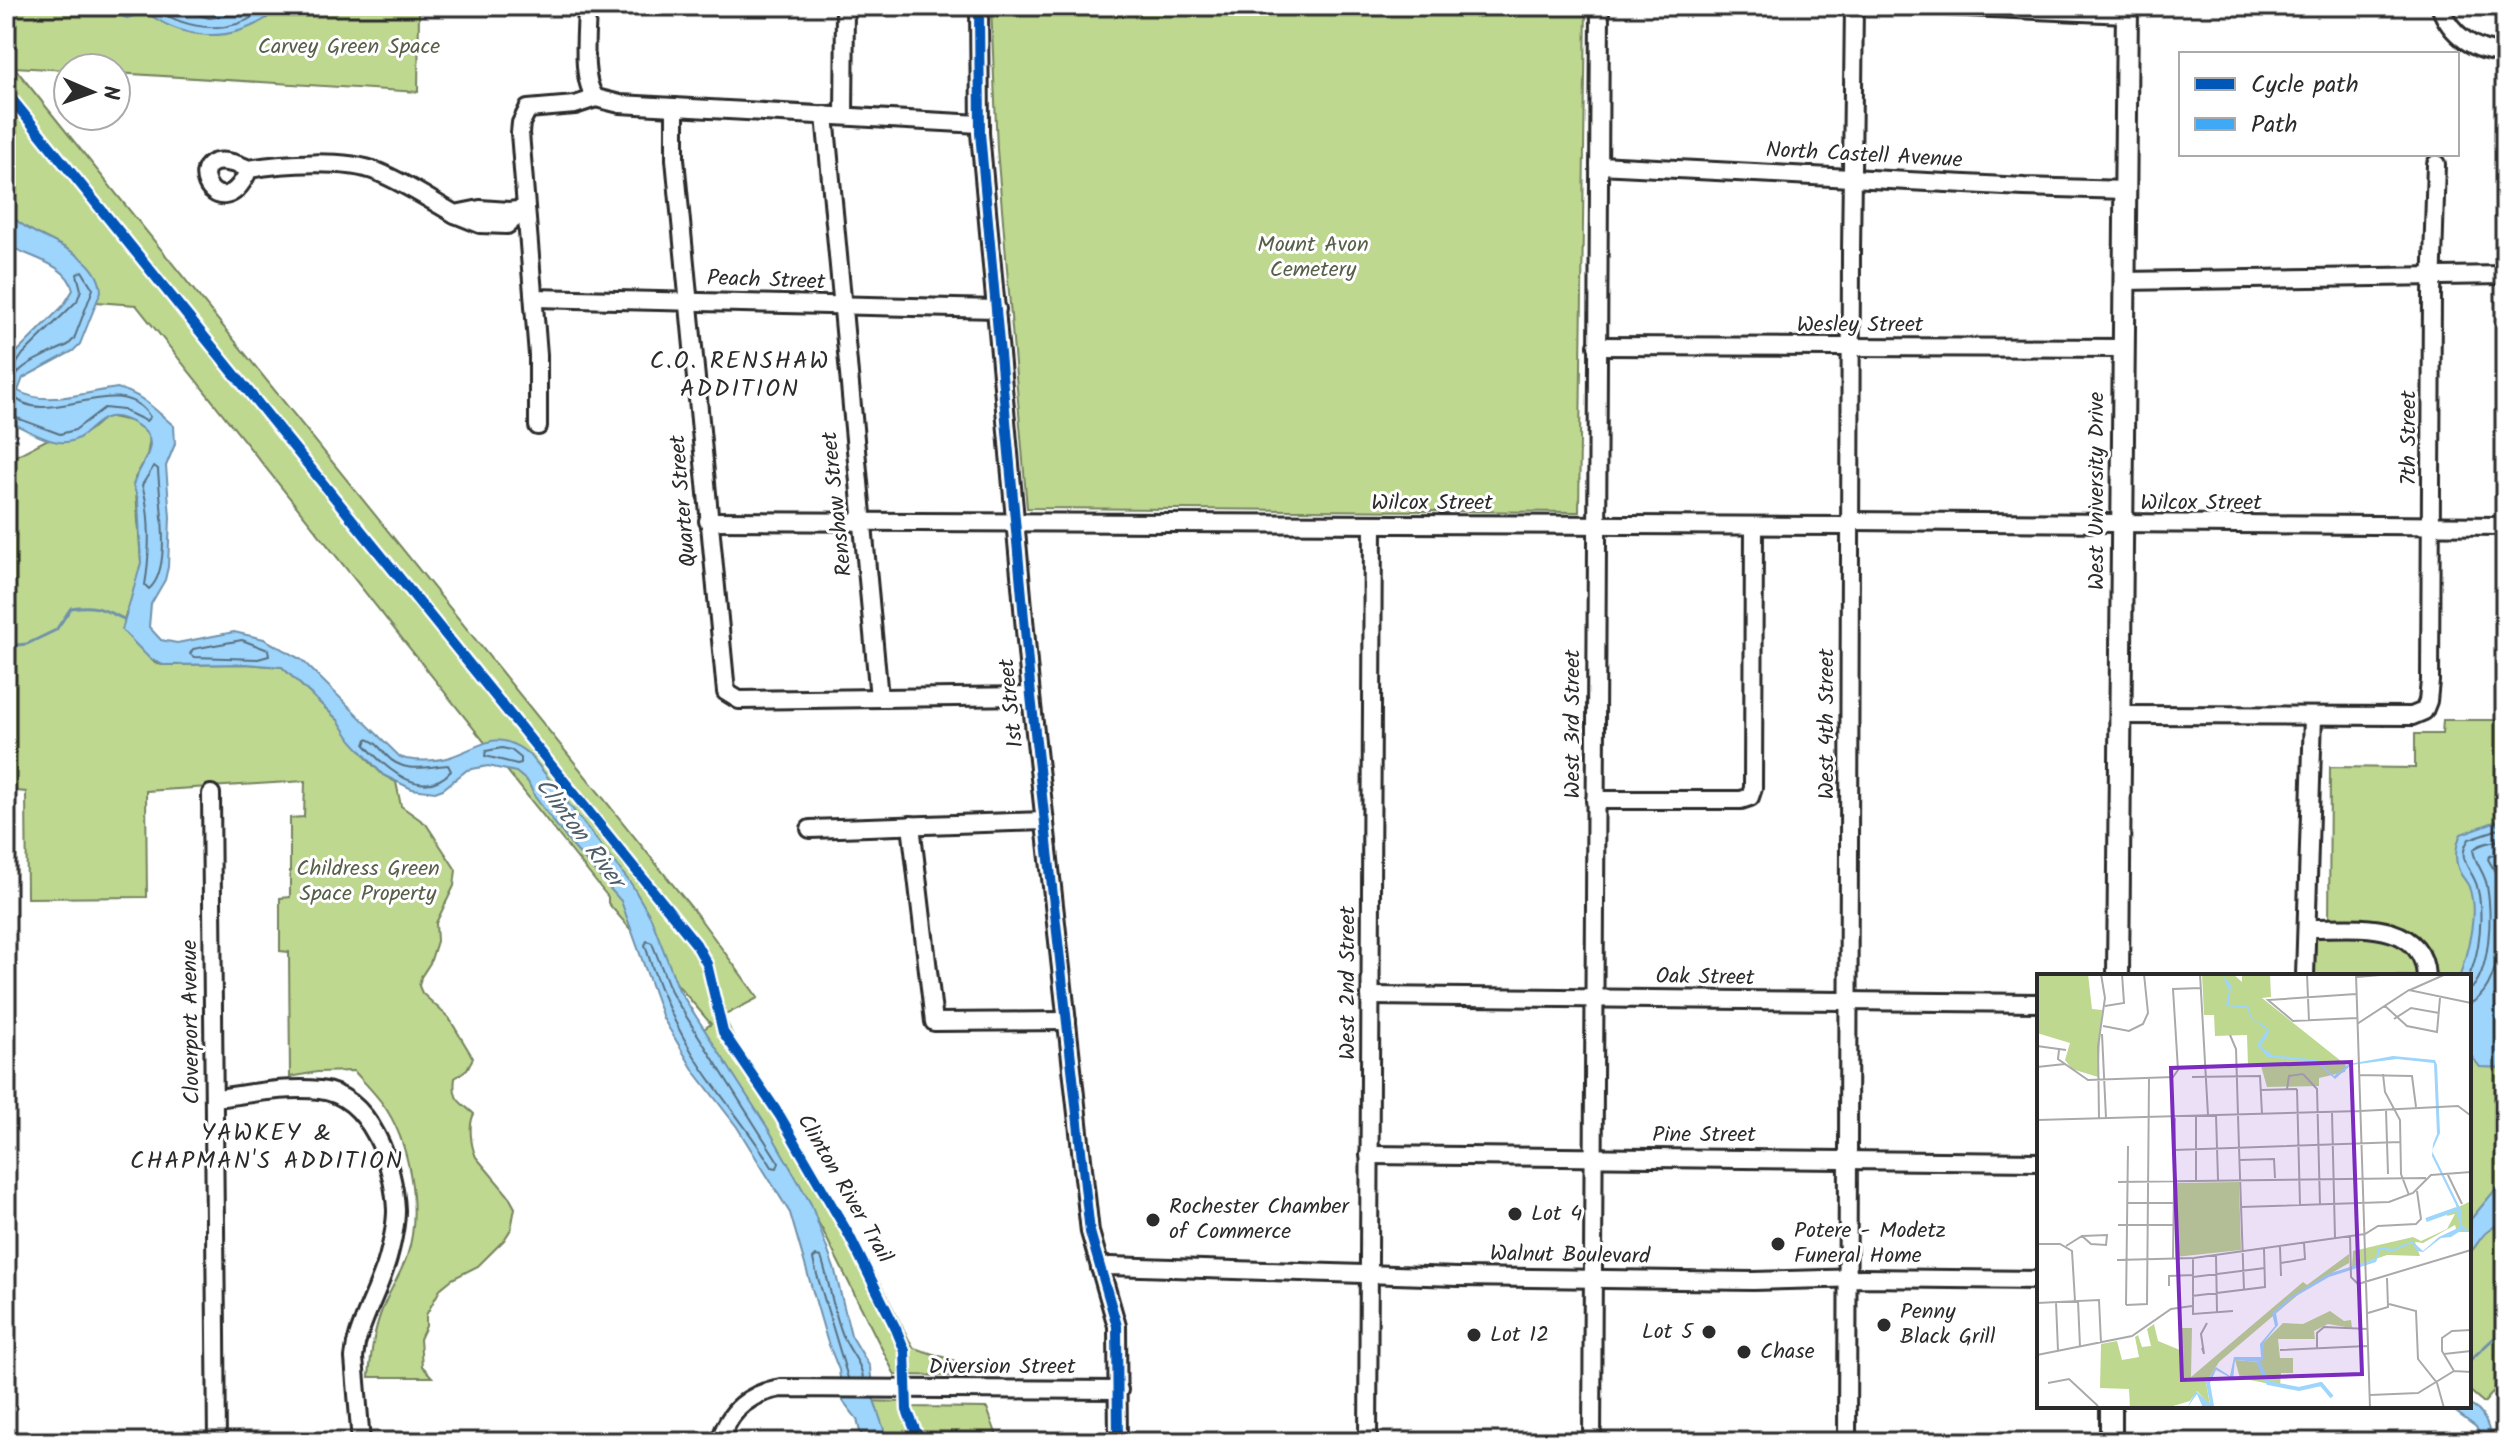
<svg xmlns="http://www.w3.org/2000/svg" width="2511" height="1448" font-family="Kalam,sans-serif">
<style>
.green{fill:#bed890;stroke:#74825e;stroke-width:2}
.water{fill:#9ed5fd;stroke:#7091a9;stroke-width:2}
.lines{fill:none;stroke-linecap:round;stroke-linejoin:round}
.shore{stroke:#596f7f;stroke-width:2}
.stream{stroke:#7091a9;stroke-width:3}
.minor-casing{stroke:#2b2b2b;stroke-width:22}
.major-casing{stroke:#2b2b2b;stroke-width:26}
.minor{stroke:#fff;stroke-width:16}
.major{stroke:#fff;stroke-width:20}
.quiet{stroke:#3fa9f5;stroke-width:8;stroke-dasharray:16 8;stroke-linecap:butt}
.cycleway-casing{stroke:#fff;stroke-width:15}
.cycleway{stroke:#0057b8;stroke-width:10}
.poi-dot{fill:#2b2b2b;stroke:#fff;stroke-width:3}
.labels{text-anchor:middle;dominant-baseline:central;stroke-width:6;stroke-linejoin:round;paint-order:stroke}
.park-label{font-size:22px;fill:#575f49;stroke:#fff}
.street-label{font-size:22px;fill:#2b2b2b;stroke:#fff}
.poi-label{font-size:22px;fill:#2b2b2b;stroke:#fff;text-anchor:start}
.neighbourhood-label{font-size:24px;letter-spacing:2px;fill:#2b2b2b;stroke:#fff}
.water-label{font-size:24px;font-style:italic;fill:#4e5e6a;stroke:#fff}
.inset-river{fill:none;stroke:#9ed5fd;stroke-width:4}
.inset-road{fill:none;stroke:#aaa;stroke-width:2}
.view{fill:#7b2cbf;fill-opacity:0.15;stroke:#7b2cbf;stroke-width:4}
.inset-edge{fill:none;stroke:#2b2b2b;stroke-width:4}
</style>
<rect width="100%" height="100%" fill="#fff"/>
<filter id="ink" filterUnits="userSpaceOnUse"><feTurbulence type="fractalNoise" baseFrequency=".0125" numOctaves="2"/><feDisplacementMap in="SourceGraphic" scale="16" xChannelSelector="R" yChannelSelector="G"/><feConvolveMatrix kernelMatrix="1 2 1 2 8 2 1 2 1" color-interpolation-filters="sRGB"/></filter>
<g filter="url(#ink)">
<!-- green -->
<g class="green">
<path d="M6,6H333L419,11L418,92L116,73V68L68,70L14,67L695,912L758,998L725,1015C732,1046 771,1090 788,1119C832,1191 872,1265 909,1340L914,1348L959,1362L964,1376L895,1375L822,1229L775,1148L698,1033L711,1024L608,903V897L136,305L96,302L100,285C90,255 58,245 32,231C23,226 15,220 6,213Z"/>
<path d="M991,6H1586L1579,512L1027,508L997,149Z"/>
<path d="M106,416L131,421L147,432L150,439L147,456L135,478L141,563L136,587L124,619L126,634L155,663L162,665L246,664L282,667L338,720L369,761L383,775L396,782L401,806L426,824L456,870L454,886L436,923L437,941L430,963L421,977L419,986L422,993L449,1018L473,1058L467,1069L455,1078C452,1101 460,1101 474,1114C468,1125 471,1146 476,1157L508,1195L515,1208L511,1229L504,1240L478,1266L452,1279L441,1288L426,1315V1326L420,1339L422,1366L432,1377H369C371,1353 374,1328 384,1305C391,1288 401,1273 407,1256C422,1211 410,1141 382,1103C374,1092 363,1081 354,1071L317,1072L290,1077L289,952L280,951V898L290,897V818L304,817L305,781L146,791L147,897L27,898L26,792L6,790V461L48,439L70,441L90,430Z"/>
<path d="M2443,720H2505V1378L2484,1403L2469,1390V976H2312L2314,939L2320,935H2329L2330,767L2415,768V734H2442Z"/>
<path d="M857,1401L906,1402L909,1407L987,1408L999,1442H875Z"/>
</g>
<!-- water -->
<g class="water">
<path d="M63,6H264L267,18C227,43 184,40 146,12L127,18L104,10L71,11Z"/>
<path d="M6,213C15,219 23,226 32,231C57,245 98,257 101,291L80,344L73,351L23,378L18,391C46,407 86,392 117,388C142,394 155,410 174,426L175,444L166,466L170,517L168,567L165,580L151,604L149,627L161,640L177,643L234,632L264,639L302,660L400,757L406,759C419,761 437,761 450,757C486,745 497,727 531,756L632,885L651,918L679,990L769,1130L811,1204L835,1271L851,1335L870,1367L873,1397L888,1442H867L860,1432L857,1419L843,1401L839,1370L827,1340L790,1213L737,1127L694,1071L663,1018L621,901L569,842L535,797L528,782L516,772L488,766L467,770L443,789L435,792L412,789L383,775L351,740L338,720L282,667L246,664L163,665L150,659L122,630L141,563L138,499L133,485C140,462 165,443 137,425C93,398 96,445 59,442C42,440 22,427 6,420V369L10,359L63,306L73,290C68,263 26,257 6,244Z"/>
<path d="M2505,818V1068L2480,1067L2469,1053V976H2460C2467,951 2479,915 2469,887C2469,886 2463,877 2462,876C2453,862 2455,848 2461,834Z"/>
<path d="M2505,1178V1218C2499,1224 2494,1227 2488,1231C2480,1236 2477,1247 2469,1253L2471,1219Z"/>
<path d="M2469,1405C2484,1410 2489,1427 2492,1442H2483L2476,1427L2448,1406Z"/>
</g>
<g class="lines">
<!-- shore -->
<g class="shore">
<path d="M152,6C181,28 225,36 256,15V6"/>
<path d="M172,6L209,18L240,14L246,6"/>
<path d="M6,367L15,366L23,354L77,301L81,290L77,274L82,271L93,289L74,339L68,345C47,356 8,365 11,394C46,433 118,367 150,417L146,421L123,410L104,408L75,430L60,434L6,414"/>
<path d="M154,466L158,469C159,499 173,569 149,589L145,585C150,556 151,513 142,485Z"/>
<path d="M242,640L268,650L269,656L258,659L194,657L190,654L193,649Z"/>
<path d="M367,739C375,741 380,748 386,755C403,774 425,767 448,765L451,771C423,802 386,769 365,745Z"/>
<path d="M502,748L511,750L521,758V763L517,764L485,756L486,751Z"/>
<path d="M647,941L652,943L672,994L779,1163L777,1168L772,1167C750,1131 723,1100 700,1065C675,1027 658,988 645,945Z"/>
<path d="M2469,976C2480,953 2484,911 2477,886C2472,868 2455,860 2469,839L2505,827"/>
<path d="M2469,991C2491,973 2492,913 2487,886C2485,873 2475,864 2473,850C2480,842 2495,843 2505,838"/>
<path d="M2469,1004C2503,989 2505,914 2499,882C2497,873 2492,867 2488,859L2490,856L2505,852"/>
<path d="M848,1378L815,1268L813,1259L816,1256L821,1257C830,1283 833,1313 844,1338C850,1352 862,1364 863,1378"/>
</g>
<!-- stream -->
<g class="stream">
<path d="M6,646L27,644L56,630L71,608C96,604 102,609 124,619"/>
<path d="M2469,1361L2505,1328"/>
</g>
<defs>
<g id="minor">
<path d="M587,6C587,30 580,80 596,98"/>
<path d="M979,6L980,133L1031,696L1090,1232L1117,1326L1118,1442"/>
<path d="M1944,6L2127,14"/>
<path d="M2440,6C2450,35 2475,52 2505,53"/>
<path d="M675,107V159L726,692L739,700L1031,696"/>
<path d="M825,115L879,698"/>
<path d="M844,116L845,6"/>
<path d="M1599,165L2024,187L2126,190"/>
<path d="M249,169C169,133 217,243 249,169C283,163 346,159 378,172C405,183 430,200 455,214"/>
<path d="M480,209L509,211L526,209L507,225L480,224L455,214Z"/>
<path d="M2123,281L2505,275"/>
<path d="M534,298L997,309"/>
<path d="M1597,346L2122,348"/>
<path d="M538,426V355L520,133L521,123L528,109L575,105L596,98L620,104L980,124"/>
<path d="M708,521L1849,526"/>
<path d="M1850,521L2505,526"/>
<path d="M2120,715L2412,716L2424,711L2428,701L2430,681L2432,293L2436,164"/>
<path d="M211,794L217,1442"/>
<path d="M1595,800H1741L1750,797L1753,788L1754,527"/>
<path d="M911,825L934,1022L1067,1021"/>
<path d="M810,829L1045,821"/>
<path d="M2307,928C2348,929 2422,916 2426,976"/>
<path d="M2305,976L2313,716"/>
<path d="M1370,996L2039,1003"/>
<path d="M216,1098C249,1094 287,1086 320,1090C371,1096 394,1165 396,1210C396,1225 392,1243 388,1258C380,1287 364,1314 356,1344L354,1358L361,1442"/>
<path d="M1369,1155L2039,1162"/>
<path d="M1100,1268L1110,1266L1458,1277L1753,1281L1863,1278L2039,1280"/>
<path d="M720,1442C728,1411 750,1393 781,1388L1119,1390"/>
<path d="M1368,1442L1373,524"/>
<path d="M1592,1442L1600,6"/>
<path d="M1847,1442L1851,253L1854,6"/>
</g>
<g id="major">
<path d="M2118,976L2127,6"/>
<path d="M2111,1442V1406"/>
</g>
</defs>
<!-- minor casing -->
<use href="#minor" class="minor-casing"/>
<!-- major casing -->
<use href="#major" class="major-casing"/>
<!-- minor -->
<use href="#minor" class="minor"/>
<!-- major -->
<use href="#major" class="major"/>
<!-- quiet -->
<path class="quiet" d="M11,6L15,8"/>
<defs>
<g id="cycleway">
<path d="M979,6L980,133L1031,696L1090,1232L1117,1326L1118,1442"/>
<path d="M6,92L696,944L707,964L723,1032L780,1116L849,1235L896,1329L905,1351L907,1410L920,1442"/>
</g>
</defs>
<!-- cycleway casing -->
<use href="#cycleway" class="cycleway-casing"/>
<!-- cycleway -->
<use href="#cycleway" class="cycleway"/>
</g>
</g>
<!-- markers -->
<g class="poi-dot">
<circle cx="1515" cy="1214" r="8"/>
<circle cx="1153" cy="1220" r="8"/>
<circle cx="1778" cy="1244" r="8"/>
<circle cx="1884" cy="1325" r="8"/>
<circle cx="1709" cy="1332" r="8"/>
<circle cx="1474" cy="1335" r="8"/>
<circle cx="1744" cy="1352" r="8"/>
</g>
<g class="labels">
<!-- park labels -->
<g class="park-label">
<text x="349" y="47">Carvey Green Space</text>
<text x="1313" y="245">Mount Avon<tspan x="1313" dy="25">Cemetery</tspan></text>
<text x="368" y="869">Childress Green<tspan x="368" dy="25">Space Property</tspan></text>
</g>
<!-- street labels -->
<g class="street-label">
<text transform="translate(1864 156) rotate(3)">North Castell Avenue</text>
<text transform="translate(766 281) rotate(2)">Peach Street</text>
<text x="1860" y="325">Wesley Street</text>
<text transform="translate(2409 438) rotate(-90)">7th Street</text>
<text transform="translate(2097 491) rotate(-90)">West University Drive</text>
<text transform="translate(684 501) rotate(-95)">Quarter Street</text>
<text x="1432" y="503">Wilcox Street</text>
<text x="2201" y="503">Wilcox Street</text>
<text transform="translate(838 504) rotate(-96)">Renshaw Street</text>
<text transform="translate(1012 703) rotate(-96)">1st Street</text>
<text transform="translate(1573 724) rotate(-90)">West 3rd Street</text>
<text transform="translate(1827 724) rotate(-90)">West 4th Street</text>
<text transform="translate(1705 978) rotate(1)">Oak Street</text>
<text transform="translate(1348 983) rotate(-90)">West 2nd Street</text>
<text transform="translate(192 1022) rotate(-91)">Cloverport Avenue</text>
<text x="1704" y="1135">Pine Street</text>
<text transform="translate(844 1189) rotate(60)">Clinton River Trail</text>
<text transform="translate(1570 1256) rotate(1)">Walnut Boulevard</text>
<text x="1002" y="1367">Diversion Street</text>
</g>
<!-- poi labels -->
<g class="poi-label">
<text x="1169" y="1207">Rochester Chamber<tspan x="1169" dy="25">of Commerce</tspan></text>
<text x="1531" y="1214">Lot 4</text>
<text x="1794" y="1231">Potere - Modetz<tspan x="1794" dy="25">Funeral Home</tspan></text>
<text x="1900" y="1312">Penny<tspan x="1900" dy="25">Black Grill</tspan></text>
<text x="1693" y="1332" text-anchor="end">Lot 5</text>
<text x="1490" y="1335">Lot 12</text>
<text x="1760" y="1352">Chase</text>
</g>
<!-- neighbourhood labels -->
<g class="neighbourhood-label">
<text x="740" y="361">C.O. RENSHAW<tspan x="740" dy="28">ADDITION</tspan></text>
<text x="267" y="1133">YAWKEY &amp;<tspan x="267" dy="28">CHAPMAN'S ADDITION</tspan></text>
</g>
<!-- water labels -->
<g class="water-label">
<text transform="translate(579 833) rotate(53)">Clinton River</text>
</g>
</g>
<!-- overview -->
<g transform="translate(2037 974)">
<rect width="434" height="434" fill="#fff"/>
<path d="M0,0H51L55,35L65,36L61,103L35,95L28,86L33,69L0,59ZM165,0H196L205,8V0H233L234,23L225,24L309,91L308,98L282,104V112L230,113L224,92H211L210,61L178,62L177,41H167ZM202,208L204,276L138,283L139,209ZM434,227V258H420L418,251L386,269L378,268L383,282L350,281L315,293L316,277L376,263L384,267L410,255L418,240L410,242L411,238ZM312,280V289L269,314L182,388L169,409L173,431L160,417L153,427L129,434H93L92,415L63,414L64,370L80,367L85,386L102,383L98,363L101,361L105,373L114,372L110,355L117,350L121,367L143,376L145,354H155L154,403L266,308L270,311ZM293,337L307,347L314,346L315,354L291,350L277,357L278,365H241L243,384H256V399H244L243,412L203,404L198,386L223,388L227,368L246,349L266,350Z" fill="#bed890"/>
<path d="M185,0L194,11L192,32H211L215,44L232,55L231,61L223,72L235,81L280,86L297,102L312,90L356,82L398,86L400,91L403,159L395,177L424,236L425,251L434,259L425,256L414,263L404,264L386,278L380,277L375,269L354,278L344,275L339,288L292,303L254,325L239,339L241,351L227,368L226,385L223,388L198,386L196,405L179,396L173,409L177,432L166,434L160,420L150,434L159,417L173,430L169,409L179,393L193,402L197,383H224L223,370L238,352L235,339L252,324L291,300L338,285L342,273L356,275L375,267L386,277L402,263L423,253L419,231L395,182L396,170L400,160L397,89L360,85L314,91L298,105L279,88L231,83L220,71L230,56L214,44L210,34L189,32L192,16Z" fill="#9ed5fd"/>
<path class="inset-river" d="M389,246L420,235M221,388L231,409L262,415L284,410L295,423"/>
<path class="inset-road" d="M163,0L171,141M270,0L272,47M319,0L333,434M320,3L355,0M373,16L409,0M319,20L231,26L256,47L320,44M68,32L87,29L85,0M348,32L370,52L400,58L403,24M357,45L374,34L402,39M320,50L372,16L434,29M66,52L92,57L106,50L111,39L107,0M65,60L69,144M193,61L199,75L202,174M0,72L29,76M22,76L21,85L51,106L136,103L141,96L136,15L164,14M0,93L28,90M266,100L280,115L283,231M346,100L348,118L363,146L364,200L372,221M322,101L375,102L379,133M155,103L223,102L225,140M250,115L252,102L266,100M260,115L263,231M224,116L260,115M434,125V178M349,136L351,200M323,137L421,132L433,141M295,138L298,264M179,141L181,206M62,144L61,72L68,24L64,0M0,146L323,137M202,174L207,316M137,176L363,168M203,186L237,185L238,204M410,199L425,230M159,207V141M81,208L389,204M90,229H137M204,233L352,228L376,219L394,201L434,198M81,251H137M313,261L314,303L321,310L434,276M0,270H23L35,277L38,327M29,272L45,262L54,270L69,271L70,261L45,262M243,273L244,302M179,281L180,338M156,284V340L196,337M136,285L138,142M80,286L157,284L328,260L341,252L379,250L384,245L380,217M244,289L268,285L267,269M156,303L228,294M132,312V302L156,301M155,322L228,313L227,275M41,327L43,373M19,328L21,377M0,329L62,326L64,369M352,330L379,337L381,385L400,409L407,434M89,331L110,330L112,104M89,331L91,172M331,339L351,333L350,304M165,374L167,380L164,360L170,349M280,374V359L287,353L331,355M243,376L330,372M407,380L434,377M0,381L95,362L134,335L155,332M417,397L405,377V364L415,357L434,356M11,409L32,405L61,432M333,421L381,419L417,397L434,398"/>
<path class="view" d="M314,88L325,400L145,406L134,94Z"/>
<rect width="434" height="434" class="inset-edge"/>
</g>
<!-- margin -->
<rect width="2511" height="1448" fill="none" stroke="#fff" stroke-width="32"/>
<rect x="16" y="16" width="2479" height="1416" fill="none" stroke="#2b2b2b" stroke-width="3" filter="url(#ink)"/>
<!-- legend -->
<rect x="2179" y="52" width="280" height="104" fill="#ffffff" stroke="#aaaaaa" stroke-width="2"/>
<rect x="2195" y="78" width="40" height="12" fill="#0057b8" stroke="#aaaaaa" stroke-width="2"/>
<text x="2251" y="92" font-size="24" fill="#2b2b2b">Cycle path</text>
<rect x="2195" y="118" width="40" height="12" fill="#3fa9f5" stroke="#aaaaaa" stroke-width="2"/>
<text x="2251" y="132" font-size="24" fill="#2b2b2b">Path</text>
<!-- north arrow -->
<g transform="translate(92 92) rotate(92)"><circle r="38" fill="#ffffff" stroke="#aaaaaa" stroke-width="2"/>
<path d="M0-6L14 30L0 20L-14 30Z" fill="#2b2b2b"/>
<text y="-12" font-size="22" font-weight="bold" text-anchor="middle" fill="#2b2b2b">N</text>
</g>
</svg>
